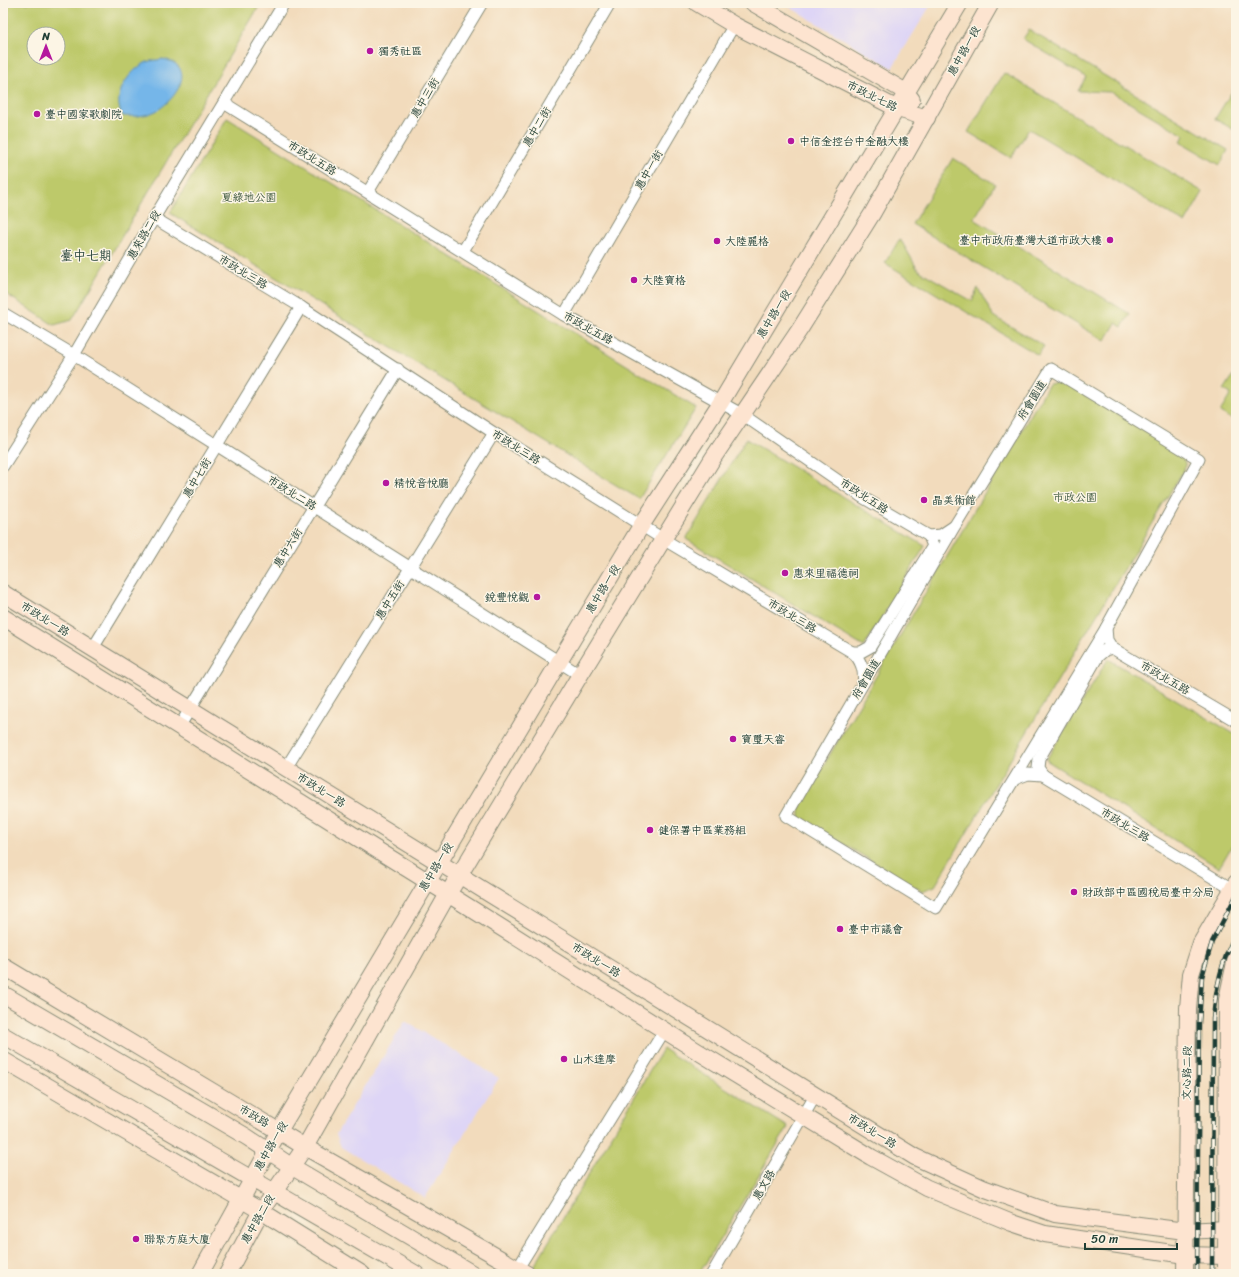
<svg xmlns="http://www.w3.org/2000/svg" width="1239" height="1277" font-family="Sriracha,'LXGW WenKai TC',sans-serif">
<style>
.built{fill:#ded5f6}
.green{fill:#bdc96b;stroke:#6e8350;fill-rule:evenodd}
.water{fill:#75b6e9;stroke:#4a7a8e}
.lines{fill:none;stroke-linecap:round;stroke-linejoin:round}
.street-casing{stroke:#888c78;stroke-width:13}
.secondary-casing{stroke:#888c78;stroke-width:18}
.street{stroke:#fff;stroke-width:11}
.secondary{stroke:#fde4d0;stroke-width:16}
.rail-casing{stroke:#1f3d34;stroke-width:4.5}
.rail{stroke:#fcf5e5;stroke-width:3;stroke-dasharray:9;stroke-linecap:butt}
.poi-dot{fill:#b5179e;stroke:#fcf5e5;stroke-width:1.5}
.labels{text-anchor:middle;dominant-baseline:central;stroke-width:3;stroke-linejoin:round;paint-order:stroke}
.poi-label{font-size:11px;fill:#1f3d34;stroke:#fcf5e5;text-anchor:start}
.street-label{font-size:11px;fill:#1f3d34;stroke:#fcf5e5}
.park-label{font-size:11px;fill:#3f593f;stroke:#fcf5e5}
.quarter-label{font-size:13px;fill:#1f3d34;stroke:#fcf5e5}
</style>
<rect width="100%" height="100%" fill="#fcf5e5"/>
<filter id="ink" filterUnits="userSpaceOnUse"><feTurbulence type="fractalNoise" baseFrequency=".025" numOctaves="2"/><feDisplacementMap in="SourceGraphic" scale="8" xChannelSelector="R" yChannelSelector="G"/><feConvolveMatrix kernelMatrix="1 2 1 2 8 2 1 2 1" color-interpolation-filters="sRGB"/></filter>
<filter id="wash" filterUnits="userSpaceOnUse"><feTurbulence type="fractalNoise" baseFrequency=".012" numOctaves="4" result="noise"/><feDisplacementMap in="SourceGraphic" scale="16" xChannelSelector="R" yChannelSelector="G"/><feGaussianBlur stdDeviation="0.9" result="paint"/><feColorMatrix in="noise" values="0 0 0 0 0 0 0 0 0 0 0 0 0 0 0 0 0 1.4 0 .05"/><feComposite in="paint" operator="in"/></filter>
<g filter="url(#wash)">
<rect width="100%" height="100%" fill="#f2dbbc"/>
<!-- built -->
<g class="built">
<path d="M783,3H932L892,68Z"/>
<path d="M405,1021L499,1078L425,1198L341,1147L336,1134Z"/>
</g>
<!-- green -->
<g class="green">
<path d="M3,3H261L72,320L54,325L3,292ZM34,34H58V58H34Z"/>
<path d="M1029,30L1228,150L1220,165L1181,142L1184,135L1111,92L1078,91L1086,77L1023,39Z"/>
<path d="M1004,73L1203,192L1185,223L1029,129L1011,158L968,132Z"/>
<path d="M1236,85V131L1215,119Z"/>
<path d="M227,118L696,408L639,499L170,213Z"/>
<path d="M953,158L995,184L974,219L1130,314L1122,327L1116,323L1105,341L912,224Z"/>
<path d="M899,240L902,242L918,270L972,301L978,288L993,316L1044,346L1038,355L885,263Z"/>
<path d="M1233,376L1236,378V422L1220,412L1231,394L1224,390Z"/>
<path d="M1062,382L1180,450L1186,466L935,886L922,891L800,818V805L1049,384Z"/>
<path d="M746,439L925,546L864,647L686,539Z"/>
<path d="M1108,659L1236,735V839L1219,868L1046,760Z"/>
<path d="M663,1049L788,1127L699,1274H544L533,1268Z"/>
</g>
<!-- water -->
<path class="water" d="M163,59C199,66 176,100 156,111C146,116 134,117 123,116C110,97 129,70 147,62C152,60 158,60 163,59Z"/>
</g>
<g filter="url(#ink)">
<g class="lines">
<defs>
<g id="street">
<path d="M224,103L564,315L743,415L862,497L929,536L941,535L953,527"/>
<path d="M368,192L482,3"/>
<path d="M154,218L301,307L494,433L663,539L852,652C861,659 865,672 863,683"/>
<path d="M463,251L610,3"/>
<path d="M3,313L74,355L580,675"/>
<path d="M564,315L734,25"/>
<path d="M1051,369L1199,459L1106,628L936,908L786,816L954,527Z"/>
<path d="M3,466L74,355L154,218L284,3"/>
<path d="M1106,628L1107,640L1112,648L1236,721"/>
<path d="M93,648L301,307"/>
<path d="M852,652H861L870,647L933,546L929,536"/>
<path d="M179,727L398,369"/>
<path d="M286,768L494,433"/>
<path d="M1043,775L1038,768L1039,759L1098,656L1105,650L1112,648"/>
<path d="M1015,779L1028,774L1043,775L1232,889"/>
<path d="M518,1268L664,1031"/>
<path d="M712,1274L815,1096"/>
</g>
<g id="secondary">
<path d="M697,3L734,25L898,109L927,118"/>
<path d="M753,3L906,92L912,100"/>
<path d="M3,593L915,1157L983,1188L1055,1214L1185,1231L1226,1229"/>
<path d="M3,617L448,894L697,1051L871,1157L927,1188L1012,1223L1045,1234L1185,1255L1226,1256"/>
<path d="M3,966L305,1147L527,1274"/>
<path d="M3,994L247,1137L291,1166L473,1274"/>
<path d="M3,1035L416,1274"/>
<path d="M3,1060L261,1211L362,1274"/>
<path d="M200,1274L279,1131L559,662L641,526L721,402L960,3"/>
<path d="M227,1274L261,1211L305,1147L448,894L580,675L713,458L800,329L872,214L991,3"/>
<path d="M1185,1274L1188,1008L1191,974L1201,943L1236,883"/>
<path d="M1226,1274L1227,1000L1236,958"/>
</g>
</defs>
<!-- street casing -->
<use href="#street" class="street-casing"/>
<!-- secondary casing -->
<use href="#secondary" class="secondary-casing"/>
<!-- street -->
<use href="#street" class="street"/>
<!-- secondary -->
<use href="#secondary" class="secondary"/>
<defs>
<g id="rail">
<path d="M1197,1274L1199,1023L1202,977L1212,942L1236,896"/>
<path d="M1212,1274L1213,1019C1216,988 1221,961 1236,934"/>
</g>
</defs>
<!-- rail casing -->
<use href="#rail" class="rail-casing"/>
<!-- rail -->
<use href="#rail" class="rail"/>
</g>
</g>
<!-- markers -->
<g class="poi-dot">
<circle cx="370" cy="51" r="4"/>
<circle cx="37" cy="114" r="4"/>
<circle cx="791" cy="141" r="4"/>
<circle cx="1110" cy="240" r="4"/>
<circle cx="717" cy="241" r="4"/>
<circle cx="634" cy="280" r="4"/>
<circle cx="386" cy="483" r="4"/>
<circle cx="924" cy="500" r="4"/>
<circle cx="785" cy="573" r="4"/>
<circle cx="537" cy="597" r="4"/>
<circle cx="733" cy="739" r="4"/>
<circle cx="650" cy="830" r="4"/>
<circle cx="1074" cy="892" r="4"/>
<circle cx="840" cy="929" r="4"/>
<circle cx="564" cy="1059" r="4"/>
<circle cx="136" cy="1239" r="4"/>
</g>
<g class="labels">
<!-- poi labels -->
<g class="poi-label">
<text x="378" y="51">獨秀社區</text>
<text x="45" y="114">臺中國家歌劇院</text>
<text x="799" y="141">中信金控台中金融大樓</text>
<text x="1102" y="240" text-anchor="end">臺中市政府臺灣大道市政大樓</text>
<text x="725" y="241">大陸麗格</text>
<text x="642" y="280">大陸寶格</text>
<text x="394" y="483">精悅音悅廳</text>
<text x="932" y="500">晶美術館</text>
<text x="793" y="573">惠來里福德祠</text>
<text x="529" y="597" text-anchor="end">銳豐悅觀</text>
<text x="741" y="739">寶璽天睿</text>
<text x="658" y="830">健保署中區業務組</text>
<text x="1082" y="892">財政部中區國稅局臺中分局</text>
<text x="848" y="929">臺中市議會</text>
<text x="572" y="1059">山木達摩</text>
<text x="144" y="1239">聯聚方庭大廈</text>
</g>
<!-- street labels -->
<g class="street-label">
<text transform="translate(964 51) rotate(-61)">惠中路一段</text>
<text transform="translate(872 96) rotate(26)">市政北七路</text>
<text transform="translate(425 98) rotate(-59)">惠中三街</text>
<text transform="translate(537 127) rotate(-59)">惠中二街</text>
<text transform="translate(312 158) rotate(32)">市政北五路</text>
<text transform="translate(649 170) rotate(-60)">惠中一街</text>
<text transform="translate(144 235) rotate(-60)">惠來路二段</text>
<text transform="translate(243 272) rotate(31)">市政北三路</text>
<text transform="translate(774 314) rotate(-59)">惠中路一段</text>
<text transform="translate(588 328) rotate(29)">市政北五路</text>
<text transform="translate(1032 400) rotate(-58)">府會園道</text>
<text transform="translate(516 447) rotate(32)">市政北三路</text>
<text transform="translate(197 478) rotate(-59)">惠中七街</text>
<text transform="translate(292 493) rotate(32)">市政北二路</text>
<text transform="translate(864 496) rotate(33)">市政北五路</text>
<text transform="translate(288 548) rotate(-58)">惠中六街</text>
<text transform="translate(603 589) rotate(-59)">惠中路一段</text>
<text transform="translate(390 600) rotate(-58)">惠中五街</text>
<text transform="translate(792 616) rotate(31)">市政北三路</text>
<text transform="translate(45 619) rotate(32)">市政北一路</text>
<text transform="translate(1165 678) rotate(30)">市政北五路</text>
<text transform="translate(866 679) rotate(-59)">府會園道</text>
<text transform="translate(321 790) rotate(32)">市政北一路</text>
<text transform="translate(1125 825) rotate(31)">市政北三路</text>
<text transform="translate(436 867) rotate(-59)">惠中路一段</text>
<text transform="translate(596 960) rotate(32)">市政北一路</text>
<text transform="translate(1187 1073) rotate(-89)">文心路二段</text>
<text transform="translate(254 1116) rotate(31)">市政路</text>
<text transform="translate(872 1131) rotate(32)">市政北一路</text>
<text transform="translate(271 1146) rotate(-60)">惠中路一段</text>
<text transform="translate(764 1185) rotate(-60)">惠文路</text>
<text transform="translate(258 1219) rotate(-60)">惠中路二段</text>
</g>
<!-- park labels -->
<g class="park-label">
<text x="249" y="197">夏綠地公園</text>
<text x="1075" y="497">市政公園</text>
</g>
<!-- quarter labels -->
<g class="quarter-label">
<text x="86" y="255">臺中七期</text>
</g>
</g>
<!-- margin -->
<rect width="1239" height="1277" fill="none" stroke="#fcf5e5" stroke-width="16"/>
<!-- north arrow -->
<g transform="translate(46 46)"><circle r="19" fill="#fcf5e5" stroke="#a4ab9e"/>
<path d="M0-3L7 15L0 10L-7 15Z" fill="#b5179e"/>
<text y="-6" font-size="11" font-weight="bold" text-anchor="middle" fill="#1f3d34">N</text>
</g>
<!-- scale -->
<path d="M1085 1243v6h92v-6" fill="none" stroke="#1f3d34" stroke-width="2"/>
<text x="1091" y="1243" font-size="12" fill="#1f3d34" stroke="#fcf5e5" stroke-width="3" paint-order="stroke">50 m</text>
</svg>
